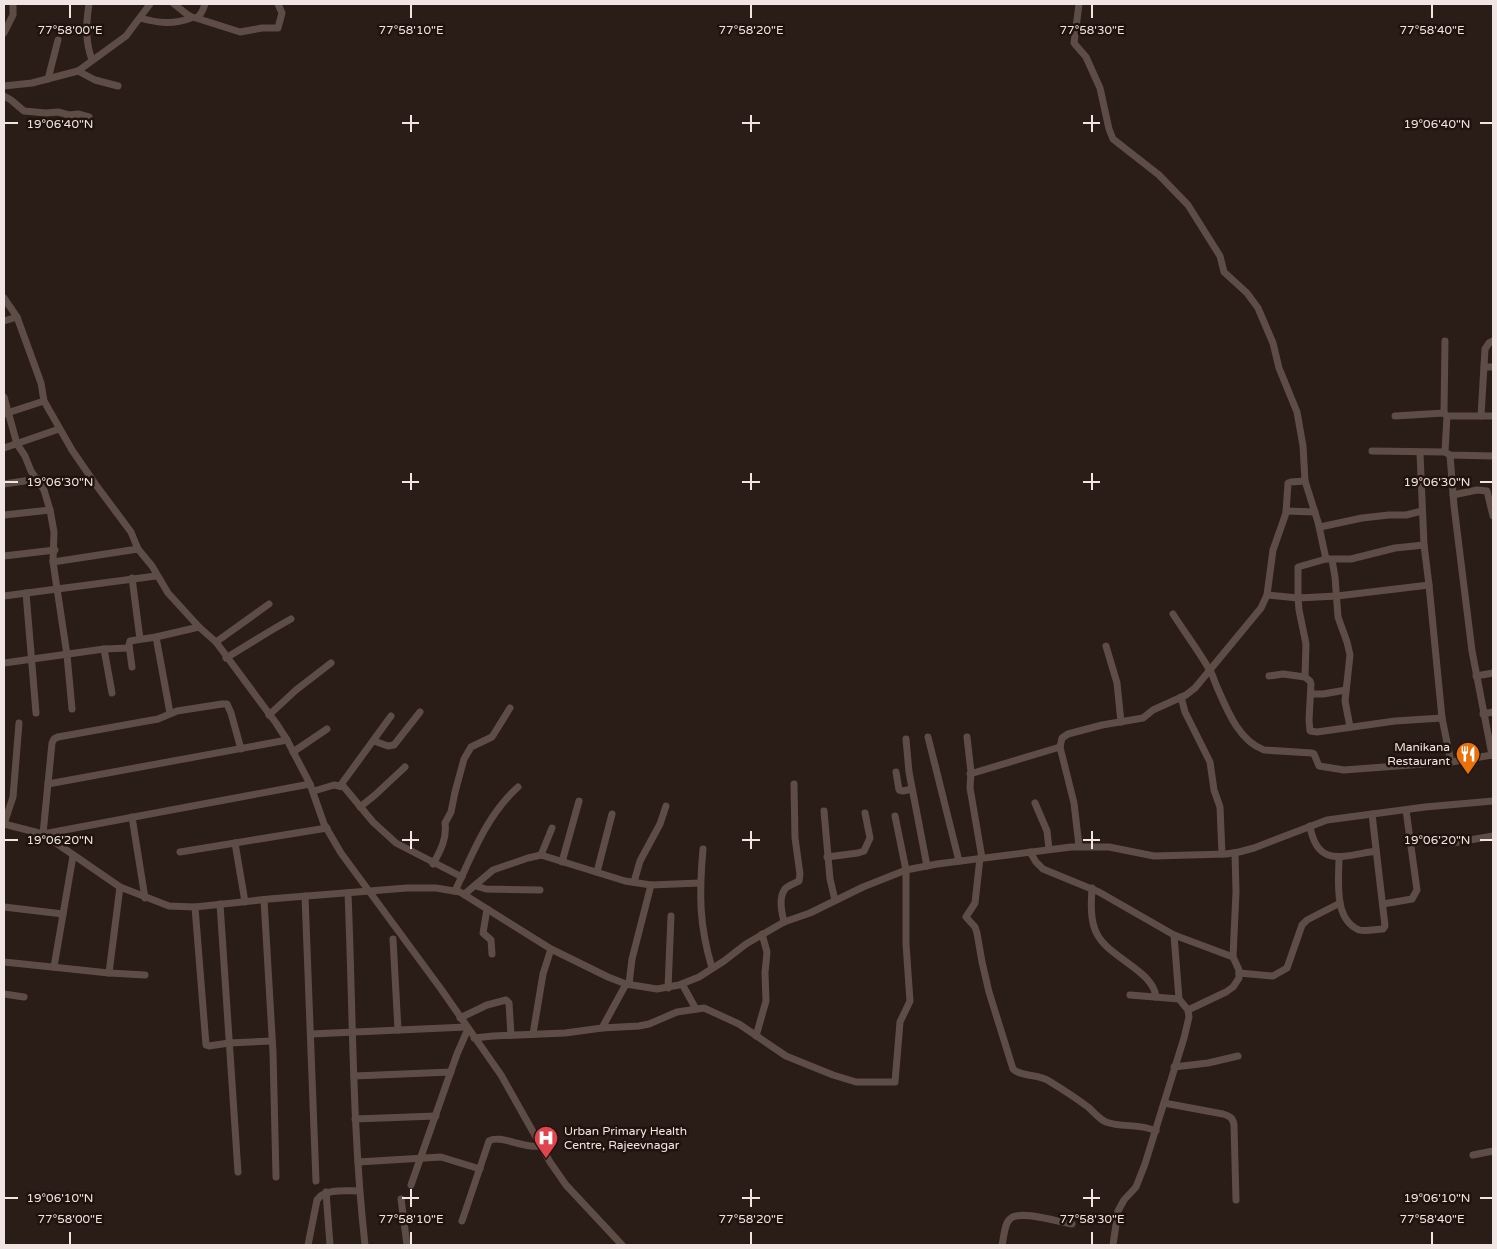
<svg xmlns="http://www.w3.org/2000/svg" width="1497" height="1249" font-family="'Varela Round',sans-serif">
<style>
.lines{fill:none;stroke-linecap:round;stroke-linejoin:round}
.street{stroke:#5e4d47;stroke-width:7}
.ticks{fill:none;stroke:#f0e5e2;stroke-width:2}
.labels{text-anchor:middle;dominant-baseline:central;stroke-width:5;stroke-linejoin:round;paint-order:stroke}
.poi-label{font-size:12px;fill:#f0e5e2;stroke:#20120d;text-anchor:end}
.ticks-label{font-size:12px;text-anchor:middle;fill:#f0e5e2;stroke:#20120d;stroke-width:5;stroke-linejoin:round;paint-order:stroke}
</style>
<rect width="100%" height="100%" fill="#2a1c16"/>
<g class="lines">
<!-- street -->
<g class="street">
<path d="M89,4C86,24 85,41 92,60"/>
<path d="M174,4C188,14 197,29 205,4"/>
<path d="M1079,4L1074,43L1086,57L1100,88L1109,129L1113,139L1159,175L1188,205L1220,256L1224,272L1247,293L1258,308L1273,343L1279,368L1297,412L1303,446L1305,481L1318,522L1326,559H1351L1395,548L1424,545"/>
<path d="M140,18C158,23 173,25 191,18"/>
<path d="M196,18L240,32L262,28H278L282,13L278,4"/>
<path d="M4,33L13,15V4"/>
<path d="M78,71L95,80L118,86"/>
<path d="M48,79L58,40"/>
<path d="M4,86L32,83L78,71L126,36L150,4"/>
<path d="M4,96L11,100L24,111L46,113L58,112L69,115L78,114L89,117"/>
<path d="M4,298L17,317L41,383L44,401L72,450L96,485L131,532L138,549L152,566L168,593L199,627L216,642L276,723L287,740L310,784L324,824L341,853L441,989L501,1075L550,1162L566,1185L622,1245"/>
<path d="M4,321L17,317"/>
<path d="M1484,367H1493"/>
<path d="M4,397L17,444L25,456L31,471L44,490L50,510L54,532L53,562L67,655L72,709"/>
<path d="M1444,413L1445,341"/>
<path d="M4,414L44,401"/>
<path d="M1395,416L1444,413L1447,416H1493"/>
<path d="M1481,416L1485,349L1489,343L1493,341"/>
<path d="M4,448L59,429"/>
<path d="M1372,451L1445,452L1450,455L1493,456"/>
<path d="M1445,452L1447,416"/>
<path d="M1420,453L1424,545L1429,585"/>
<path d="M1450,455L1454,506L1472,651L1492,755H1493"/>
<path d="M4,484L38,479"/>
<path d="M1453,495L1477,490L1487,491L1493,516"/>
<path d="M1286,511L1315,512"/>
<path d="M4,515L50,510"/>
<path d="M1320,527L1362,518L1389,515H1406L1422,511"/>
<path d="M4,556L55,550"/>
<path d="M1326,559L1298,567V598L1337,596L1429,585L1442,718"/>
<path d="M1332,560L1335,577L1338,617L1347,642L1350,655L1345,701L1350,727"/>
<path d="M53,562L138,549"/>
<path d="M132,578L140,639"/>
<path d="M26,593L36,713"/>
<path d="M1267,595L1298,598L1299,610L1306,644L1305,677L1310,681L1311,684L1309,720L1310,731L1317,732L1395,721L1442,718L1451,762"/>
<path d="M4,596L156,576"/>
<path d="M1173,614C1185,633 1198,650 1209,669C1213,674 1214,681 1217,687C1227,710 1239,741 1264,750L1312,753L1314,754L1319,766L1344,770L1451,762L1492,755"/>
<path d="M156,637L170,713"/>
<path d="M216,642L269,604"/>
<path d="M1106,646L1117,683L1121,722"/>
<path d="M104,649L112,693"/>
<path d="M226,658C248,645 269,631 291,619"/>
<path d="M4,663L104,649L129,648"/>
<path d="M132,667L129,645L130,641L156,637L199,627"/>
<path d="M1269,676L1283,674L1305,677"/>
<path d="M1476,676L1493,673"/>
<path d="M1311,694H1323L1346,690"/>
<path d="M1181,697L1185,712L1210,762L1214,790L1220,807L1222,854"/>
<path d="M1483,714L1493,712"/>
<path d="M269,715L296,690L331,663"/>
<path d="M928,737L959,861"/>
<path d="M967,737L971,772L970,788L982,858"/>
<path d="M906,739L909,772L927,866"/>
<path d="M374,741L388,746L394,745L420,712"/>
<path d="M1060,747L1062,738L1068,734L1102,725L1143,718L1153,710L1186,695L1195,688L1261,608L1267,595L1273,550L1286,513L1288,483L1291,482L1305,481"/>
<path d="M293,752L327,729"/>
<path d="M896,772L899,790L903,791L912,789"/>
<path d="M970,774L1060,747L1074,803L1079,846"/>
<path d="M48,784L287,740"/>
<path d="M340,786L391,716"/>
<path d="M314,791L334,785L344,787L373,822L396,843L462,877"/>
<path d="M1035,803L1047,831L1049,849"/>
<path d="M360,807L375,795L405,767"/>
<path d="M824,811L830,879L835,900"/>
<path d="M132,817L145,898"/>
<path d="M4,824L43,834L120,887L169,906L195,907L269,899L407,888H436L460,892L551,949L608,977L626,984L657,989L679,985L699,977L724,961L746,944L784,922L810,913L863,887L906,870L937,864L1071,847H1109L1154,856L1226,854L1239,852L1254,848L1327,820L1425,807L1493,801"/>
<path d="M4,824L13,797L19,723"/>
<path d="M1310,826C1317,868 1343,856 1376,851"/>
<path d="M43,834L52,743L54,739L58,737L158,719L177,711L222,704H227L231,713L241,749"/>
<path d="M43,834L310,784"/>
<path d="M1452,843L1493,836"/>
<path d="M703,849C699,893 699,925 712,968"/>
<path d="M180,852L235,843"/>
<path d="M1030,852L1036,862L1043,869L1099,892L1174,935L1233,957"/>
<path d="M541,855L552,828"/>
<path d="M827,857L858,853L864,851L870,838L865,813"/>
<path d="M1339,857C1339,880 1333,919 1359,930C1366,932 1376,929 1383,929L1385,926L1372,814"/>
<path d="M980,858L975,903L966,917L975,927L977,933L982,962L989,992L1013,1069C1021,1077 1039,1074 1049,1081C1062,1089 1076,1098 1088,1107C1094,1112 1099,1119 1106,1122C1122,1128 1140,1123 1156,1131"/>
<path d="M562,862L579,801"/>
<path d="M433,864C441,850 447,838 445,823L451,812L455,792L464,759L471,747L492,737L510,708"/>
<path d="M597,872L612,814"/>
<path d="M634,882L640,861L660,824L666,806"/>
<path d="M476,886L486,889L540,890"/>
<path d="M1092,888C1091,903 1090,921 1097,934C1109,958 1153,970 1156,997"/>
<path d="M455,891C473,853 487,815 518,787"/>
<path d="M348,893C353,1011 352,1128 365,1245"/>
<path d="M465,895L467,892L493,870L528,858L541,855L625,881L651,885"/>
<path d="M305,896L316,1181"/>
<path d="M264,900L273,1052L276,1177"/>
<path d="M245,902L235,843L327,828"/>
<path d="M220,904L238,1172"/>
<path d="M1383,904L1412,899L1417,890L1406,810"/>
<path d="M4,907L63,914"/>
<path d="M195,907L206,1045L209,1046L229,1043L272,1041"/>
<path d="M487,909L483,933L491,940L492,954"/>
<path d="M784,922C782,913 778,898 785,889C788,885 794,884 799,881L800,874L795,838L794,784"/>
<path d="M1174,935L1179,999"/>
<path d="M393,939L398,1030"/>
<path d="M4,962L109,973L120,887"/>
<path d="M54,967L73,856"/>
<path d="M109,973L145,975"/>
<path d="M1239,973L1273,976L1287,968L1302,925L1307,920L1340,903"/>
<path d="M629,984L632,959L651,885L700,883"/>
<path d="M682,984L696,1009"/>
<path d="M668,988L671,916"/>
<path d="M4,994L24,997"/>
<path d="M1188,1010L1226,992L1233,987L1239,978V970L1233,957L1236,892L1235,853"/>
<path d="M460,1018L487,1005L506,1000L509,1003L511,1035"/>
<path d="M602,1028L639,1026L649,1024L677,1012L704,1008L739,1024L786,1056L833,1075L856,1082H895L900,1022L910,1001L906,944V870L895,816"/>
<path d="M311,1034L466,1027"/>
<path d="M533,1034L543,974L551,949"/>
<path d="M756,1036L766,1001L765,973L767,952L762,934"/>
<path d="M474,1038L493,1036L565,1033L602,1028L626,984"/>
<path d="M1174,1067L1208,1063L1238,1056"/>
<path d="M354,1076L451,1072"/>
<path d="M1164,1103L1223,1114C1230,1116 1233,1118 1234,1125L1236,1200"/>
<path d="M355,1119L436,1116"/>
<path d="M1473,1155L1493,1151"/>
<path d="M358,1162L441,1157L480,1169"/>
<path d="M411,1185L457,1054L468,1029"/>
<path d="M326,1192L330,1245"/>
<path d="M401,1199L407,1245"/>
<path d="M462,1221L489,1141C500,1134 524,1149 541,1146"/>
<path d="M308,1245L317,1200C325,1188 346,1191 359,1191"/>
<path d="M1002,1245C1004,1238 1004,1224 1010,1219C1019,1209 1059,1222 1072,1224"/>
<path d="M1113,1245L1118,1211L1124,1200L1136,1187L1145,1164L1184,1038L1189,1017L1188,1010L1179,999L1130,995"/>
</g>
</g>
<!-- ticks -->
<path class="ticks" d="M70,5V18M411,5V18M751,5V18M1092,5V18M1432,5V18M411,115V132M751,115V132M1092,115V132M5,123H18M402,123H419M742,123H760M1083,123H1100M1480,123H1492M411,473V490M751,473V490M1092,473V490M5,482H18M402,482H419M742,482H760M1083,482H1100M1480,482H1492M411,831V849M751,831V849M1092,831V849M5,840H18M402,840H419M742,840H760M1083,840H1100M1480,840H1492M411,1189V1207M751,1189V1207M1092,1189V1207M5,1198H18M402,1198H419M742,1198H760M1083,1198H1100M1480,1198H1492M70,1232V1244M411,1232V1244M751,1232V1244M1092,1232V1244M1432,1232V1244"/>
<!-- icons -->
<defs>
<symbol id="restaurant-pin" viewBox="-11 -11 22 30"><path d="M0 17L-7.5 6A9.5 9.5 0 1 1 7.5 6Z" fill="#e8710a" stroke="#20120d"/><path d="M-5-6h1v4h1v-4h1v4h1v-4h1v5L-1.5 .5V6h-2V.5L-5-1ZM5-6V6H3V1.5H1.5Q1.5-4 5-6Z" fill="#fff"/></symbol>
<symbol id="hospital-pin" viewBox="-11 -11 22 30"><path d="M0 17L-7.5 6A9.5 9.5 0 1 1 7.5 6Z" fill="#e0444e" stroke="#20120d"/><path d="M-5-5h3v3.5h4V-5h3V5h-3V1.5h-4V5h-3Z" fill="#fff"/></symbol>
</defs>
<g fill-rule="evenodd">
<use href="#restaurant-pin" x="1454" y="740" width="28" height="38"/>
<use href="#hospital-pin" x="532" y="1124" width="28" height="38"/>
</g>
<g class="labels">
<!-- poi labels -->
<g class="poi-label">
<text x="1450" y="747">Manikana<tspan x="1450" dy="14">Restaurant</tspan></text>
<text x="564" y="1131" text-anchor="start">Urban Primary Health<tspan x="564" dy="14">Centre, Rajeevnagar</tspan></text>
</g>
</g>
<g class="ticks-label">
<text x="70" y="34">77°58'00"E</text>
<text x="411" y="34">77°58'10"E</text>
<text x="751" y="34">77°58'20"E</text>
<text x="1092" y="34">77°58'30"E</text>
<text x="1432" y="34">77°58'40"E</text>
<text x="60" y="128">19°06'40"N</text>
<text x="1437" y="128">19°06'40"N</text>
<text x="60" y="486">19°06'30"N</text>
<text x="1437" y="486">19°06'30"N</text>
<text x="60" y="844">19°06'20"N</text>
<text x="1437" y="844">19°06'20"N</text>
<text x="60" y="1202">19°06'10"N</text>
<text x="1437" y="1202">19°06'10"N</text>
<text x="70" y="1223">77°58'00"E</text>
<text x="411" y="1223">77°58'10"E</text>
<text x="751" y="1223">77°58'20"E</text>
<text x="1092" y="1223">77°58'30"E</text>
<text x="1432" y="1223">77°58'40"E</text>
</g>
<!-- border -->
<rect width="1497" height="1249" fill="none" stroke="#f0e5e2" stroke-width="10"/>
</svg>
